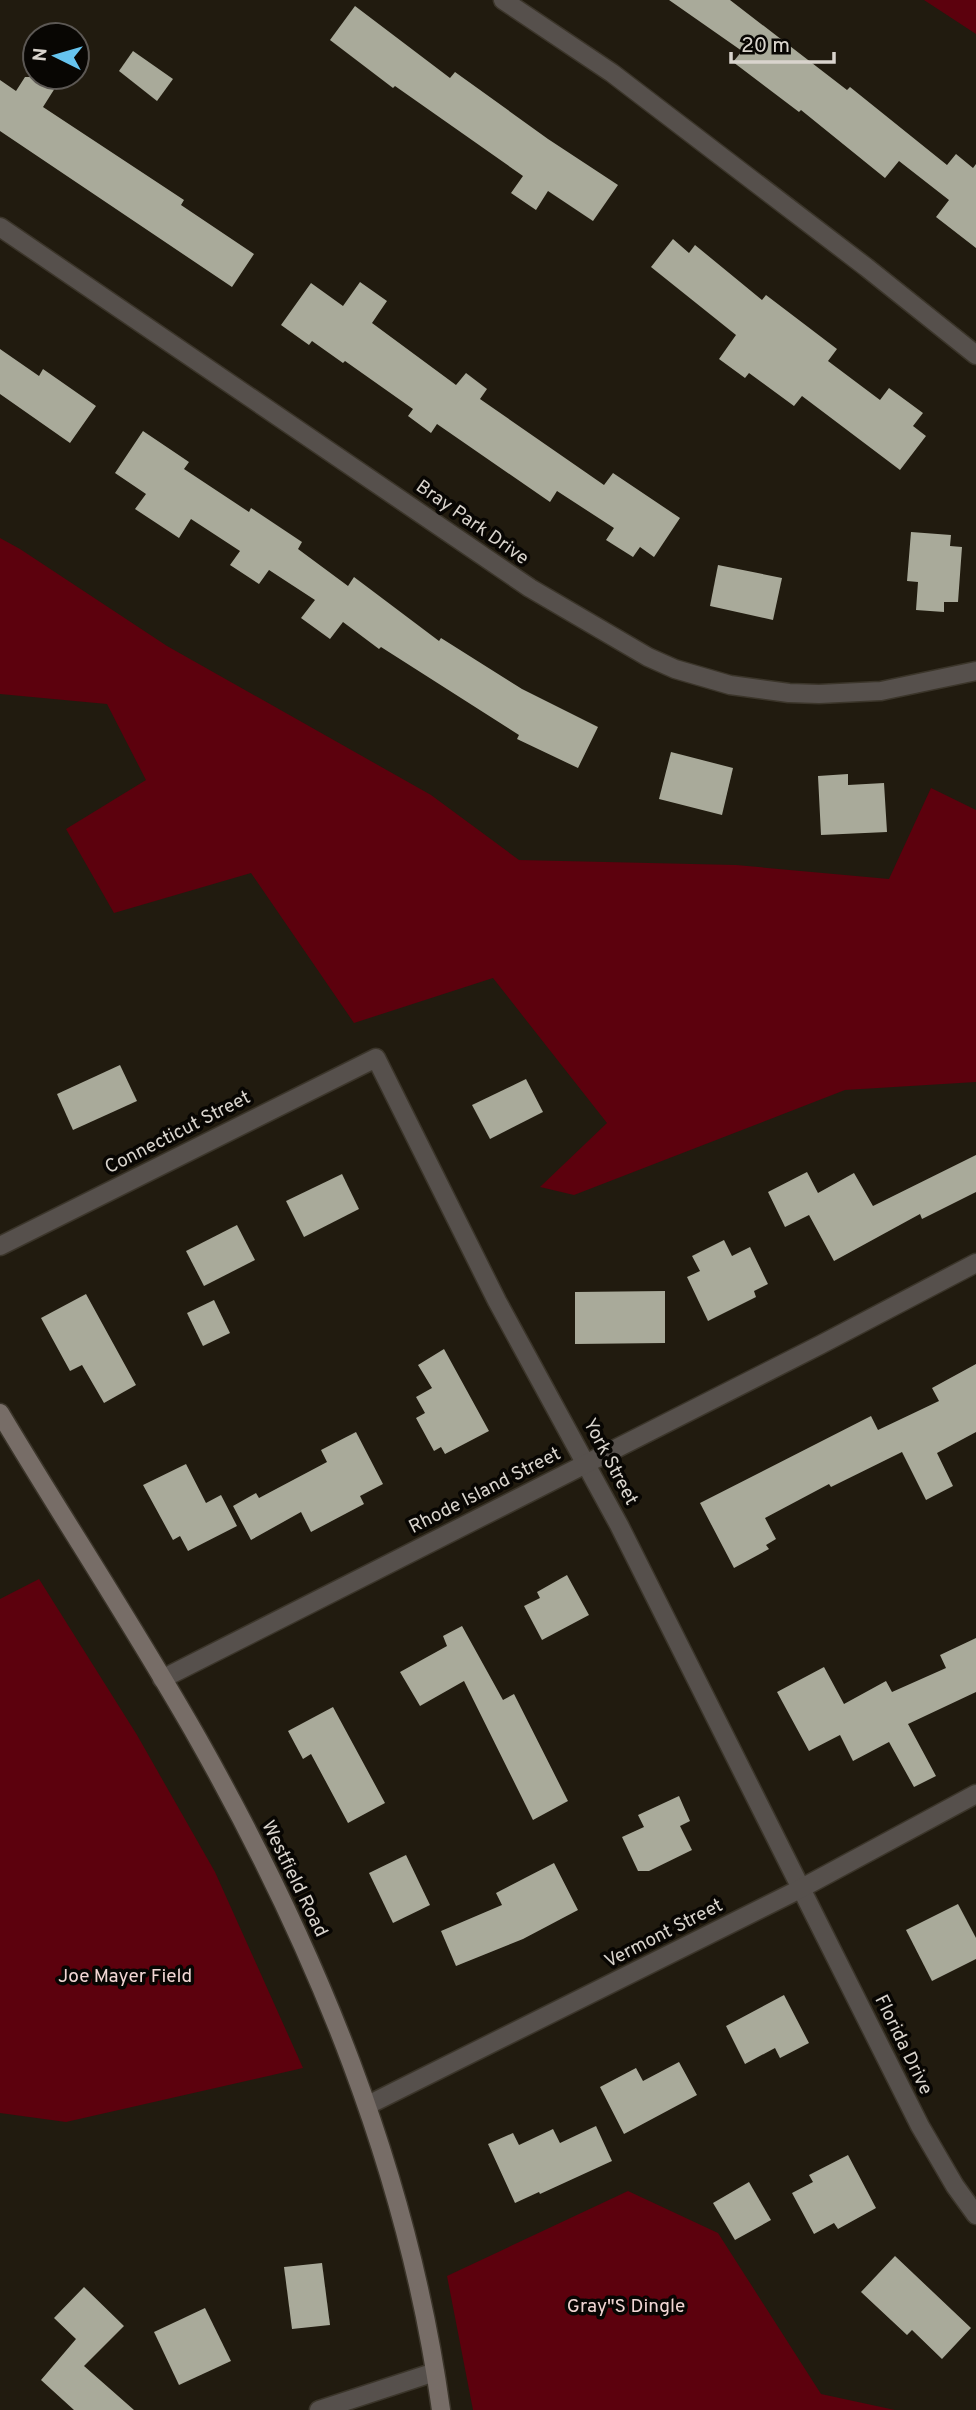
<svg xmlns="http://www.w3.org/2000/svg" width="976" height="2410" font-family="Overpass,sans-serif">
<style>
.green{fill:#5c010d}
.building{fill:#a9aa9a}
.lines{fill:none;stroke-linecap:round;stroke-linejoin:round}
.minor-casing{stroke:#3b352a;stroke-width:21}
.secondary-casing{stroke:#3b352a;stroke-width:21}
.minor{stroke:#56504c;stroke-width:18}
.secondary{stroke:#776d67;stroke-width:18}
.labels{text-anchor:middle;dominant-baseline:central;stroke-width:7;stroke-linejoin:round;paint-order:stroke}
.street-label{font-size:19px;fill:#d9d4cd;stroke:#080603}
.park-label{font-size:19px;fill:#f1d6d4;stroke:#080603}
</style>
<rect width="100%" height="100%" fill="#211b0f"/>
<!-- green -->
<g class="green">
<path d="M924,0H976V34Z"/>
<path d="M0,538L20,549L167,646L431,795L519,860L736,865L889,879L931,788L976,810V1082L845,1090L574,1195L540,1187L607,1123L493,978L354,1023L251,873L114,913L66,829L146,780L107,704L0,694Z"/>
<path d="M39,1579L137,1735L215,1872L303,2068L66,2122L0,2113V1599Z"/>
<path d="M628,2191L718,2233L821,2394L895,2410H473L447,2276Z"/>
</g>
<!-- building -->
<g class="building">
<path d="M669,0H730L847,90L850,87L947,165L956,154L973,168L976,164V248L936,217L949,200L899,161L885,178L801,110L799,112L733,62L742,51Z"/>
<path d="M355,6L450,78L455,72L548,139L618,185L593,221L548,191L536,210L511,193L523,176L395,86L393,88L330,40Z"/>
<path d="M133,51L173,79L157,101L119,71Z"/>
<path d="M25,77H62L43,107L184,200L181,205L254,254L232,287L0,131V80L16,91Z"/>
<path d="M673,239L689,253L695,245L762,300L766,295L837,349L828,361L880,400L889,388L923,413L913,426L926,436L900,470L802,396L794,406L749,373L745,378L719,359L736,335L651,267Z"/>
<path d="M360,282L387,301L372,323L456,385L466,373L487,389L480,399L604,485L613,473L680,518L654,557L640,547L633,557L606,540L614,528L557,491L550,502L437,424L431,433L408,416L413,409L345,361L343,363L312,341L309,345L281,325L311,283L343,306Z"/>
<path d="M0,349L39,376L43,369L96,406L70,443L0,394Z"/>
<path d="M143,431L189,462L184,469L249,512L251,508L302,542L298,549L348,586L354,577L439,641L441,638L522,689L598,727L578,768L517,739L519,735L381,647L379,649L343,622L330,639L301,618L315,600L269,570L259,584L230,565L240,551L191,519L179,538L135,509L146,494L115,473Z"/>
<path d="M911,532L951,535L950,546L962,547L958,602H944V612L916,610L918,582L907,581Z"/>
<path d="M718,565L782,578L773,620L710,606Z"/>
<path d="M671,752L733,768L722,815L659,799Z"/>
<path d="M848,774V785L884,783L887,832L821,835L818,776Z"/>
<path d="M120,1065L137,1101L73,1130L57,1094Z"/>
<path d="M526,1079L543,1112L490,1139L472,1105Z"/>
<path d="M976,1155V1192L922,1219L920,1214L834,1261L809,1215L785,1227L768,1192L807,1172L818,1193L854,1173L873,1206Z"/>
<path d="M342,1174L359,1209L304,1237L286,1201Z"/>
<path d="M237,1225L255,1260L204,1286L186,1251Z"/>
<path d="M724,1240L732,1256L750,1247L768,1284L754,1291L756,1297L708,1321L687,1277L700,1271L692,1256Z"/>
<path d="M665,1291V1343L575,1344V1292Z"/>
<path d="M86,1294L136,1385L104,1403L82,1365L70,1371L41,1318Z"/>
<path d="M214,1300L230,1333L203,1346L187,1313Z"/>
<path d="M444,1349L489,1431L445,1454L441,1447L434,1451L416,1418L425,1413L416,1397L432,1388L418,1365Z"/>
<path d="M976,1364V1432L937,1453L953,1486L926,1500L902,1452L831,1487L829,1484L765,1518L776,1539L766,1545L769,1549L734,1568L700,1503L871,1416L878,1430L939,1401L932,1388Z"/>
<path d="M356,1432L383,1484L360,1496L364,1504L311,1532L301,1512L251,1540L233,1506L256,1493L259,1498L327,1462L321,1450Z"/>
<path d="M186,1464L206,1503L221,1495L237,1526L188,1551L180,1536L173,1540L143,1485Z"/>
<path d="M567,1575L589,1615L542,1640L524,1606L540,1598L537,1592Z"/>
<path d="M462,1626L503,1700L514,1694L568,1801L533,1820L464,1681L420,1706L400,1672L447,1646L443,1636Z"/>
<path d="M976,1638V1692L908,1724L936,1776L914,1787L889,1742L853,1761L840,1735L809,1751L777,1692L824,1667L844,1704L886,1681L892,1692L946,1668L940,1655Z"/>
<path d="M333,1707L385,1803L348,1823L311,1754L303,1759L288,1731Z"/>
<path d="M679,1796L690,1821L680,1826L692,1850L649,1871H638L622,1837L644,1827L638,1815Z"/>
<path d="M406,1855L430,1905L393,1923L369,1873Z"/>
<path d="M554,1863L578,1910L523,1939L456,1966L441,1931L502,1905L496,1893Z"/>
<path d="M958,1904L976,1938V1959L932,1981L906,1930Z"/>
<path d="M784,1995L809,2043L780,2058L775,2048L745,2064L726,2026Z"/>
<path d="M679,2062L697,2095L624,2134L600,2087L636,2068L643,2081Z"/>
<path d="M596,2126L612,2161L540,2194L539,2192L515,2203L488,2144L513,2133L519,2145L553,2129L560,2143Z"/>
<path d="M848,2155L876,2208L838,2229L834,2223L814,2234L792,2193L813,2182L809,2175Z"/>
<path d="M749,2182L771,2220L735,2240L713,2203Z"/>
<path d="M895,2256L971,2328L942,2359L912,2330L907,2335L861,2292Z"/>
<path d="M322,2263L330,2325L292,2329L284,2267Z"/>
<path d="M84,2287L124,2326L84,2366L134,2410H74L41,2380L76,2339L54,2318Z"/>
<path d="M205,2308L231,2361L179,2385L154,2332Z"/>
</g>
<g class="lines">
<defs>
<g id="minor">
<path d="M503,0L612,73L866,267L976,355"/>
<path d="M0,227L530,588L648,657L675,669L730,685L789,693L819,694L881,691L976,671"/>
<path d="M0,1246L376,1058L497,1301L619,1525L920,2126L955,2186L976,2215"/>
<path d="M162,1679L820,1345L976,1263"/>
<path d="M368,2105L800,1889L976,1794"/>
<path d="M319,2410L435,2372"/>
</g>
<path id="secondary" d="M0,1413C65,1522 135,1628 198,1739C316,1948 408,2171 441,2410"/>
</defs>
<!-- minor casing -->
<use href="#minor" class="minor-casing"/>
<!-- secondary casing -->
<use href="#secondary" class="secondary-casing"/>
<!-- minor -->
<use href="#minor" class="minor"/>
<!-- secondary -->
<use href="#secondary" class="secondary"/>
</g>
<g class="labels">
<!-- street labels -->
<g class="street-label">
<text transform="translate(472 523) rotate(35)">Bray Park Drive</text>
<text transform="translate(178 1133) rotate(-27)">Connecticut Street</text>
<text transform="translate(610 1462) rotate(62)">York Street</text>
<text transform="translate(485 1491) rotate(-27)">Rhode Island Street</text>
<text transform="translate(294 1879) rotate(64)">Westfield Road</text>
<text transform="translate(664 1934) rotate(-27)">Vermont Street</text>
<text transform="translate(903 2045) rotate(64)">Florida Drive</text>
</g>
<!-- park labels -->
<g class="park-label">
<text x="125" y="1977">Joe Mayer Field</text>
<text x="626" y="2307">Gray"S Dingle</text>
</g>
</g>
<!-- north arrow -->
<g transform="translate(56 56) rotate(275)"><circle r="33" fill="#080603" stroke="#5c5854" stroke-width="2"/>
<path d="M0-5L12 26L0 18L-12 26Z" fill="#66c4ef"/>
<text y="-10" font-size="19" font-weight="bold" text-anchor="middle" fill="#d9d4cd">N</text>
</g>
<!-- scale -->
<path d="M731 52v10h103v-10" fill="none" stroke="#d9d4cd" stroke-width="3.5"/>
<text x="741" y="52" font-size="21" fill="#d9d4cd" stroke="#080603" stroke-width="5" paint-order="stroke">20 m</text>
</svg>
